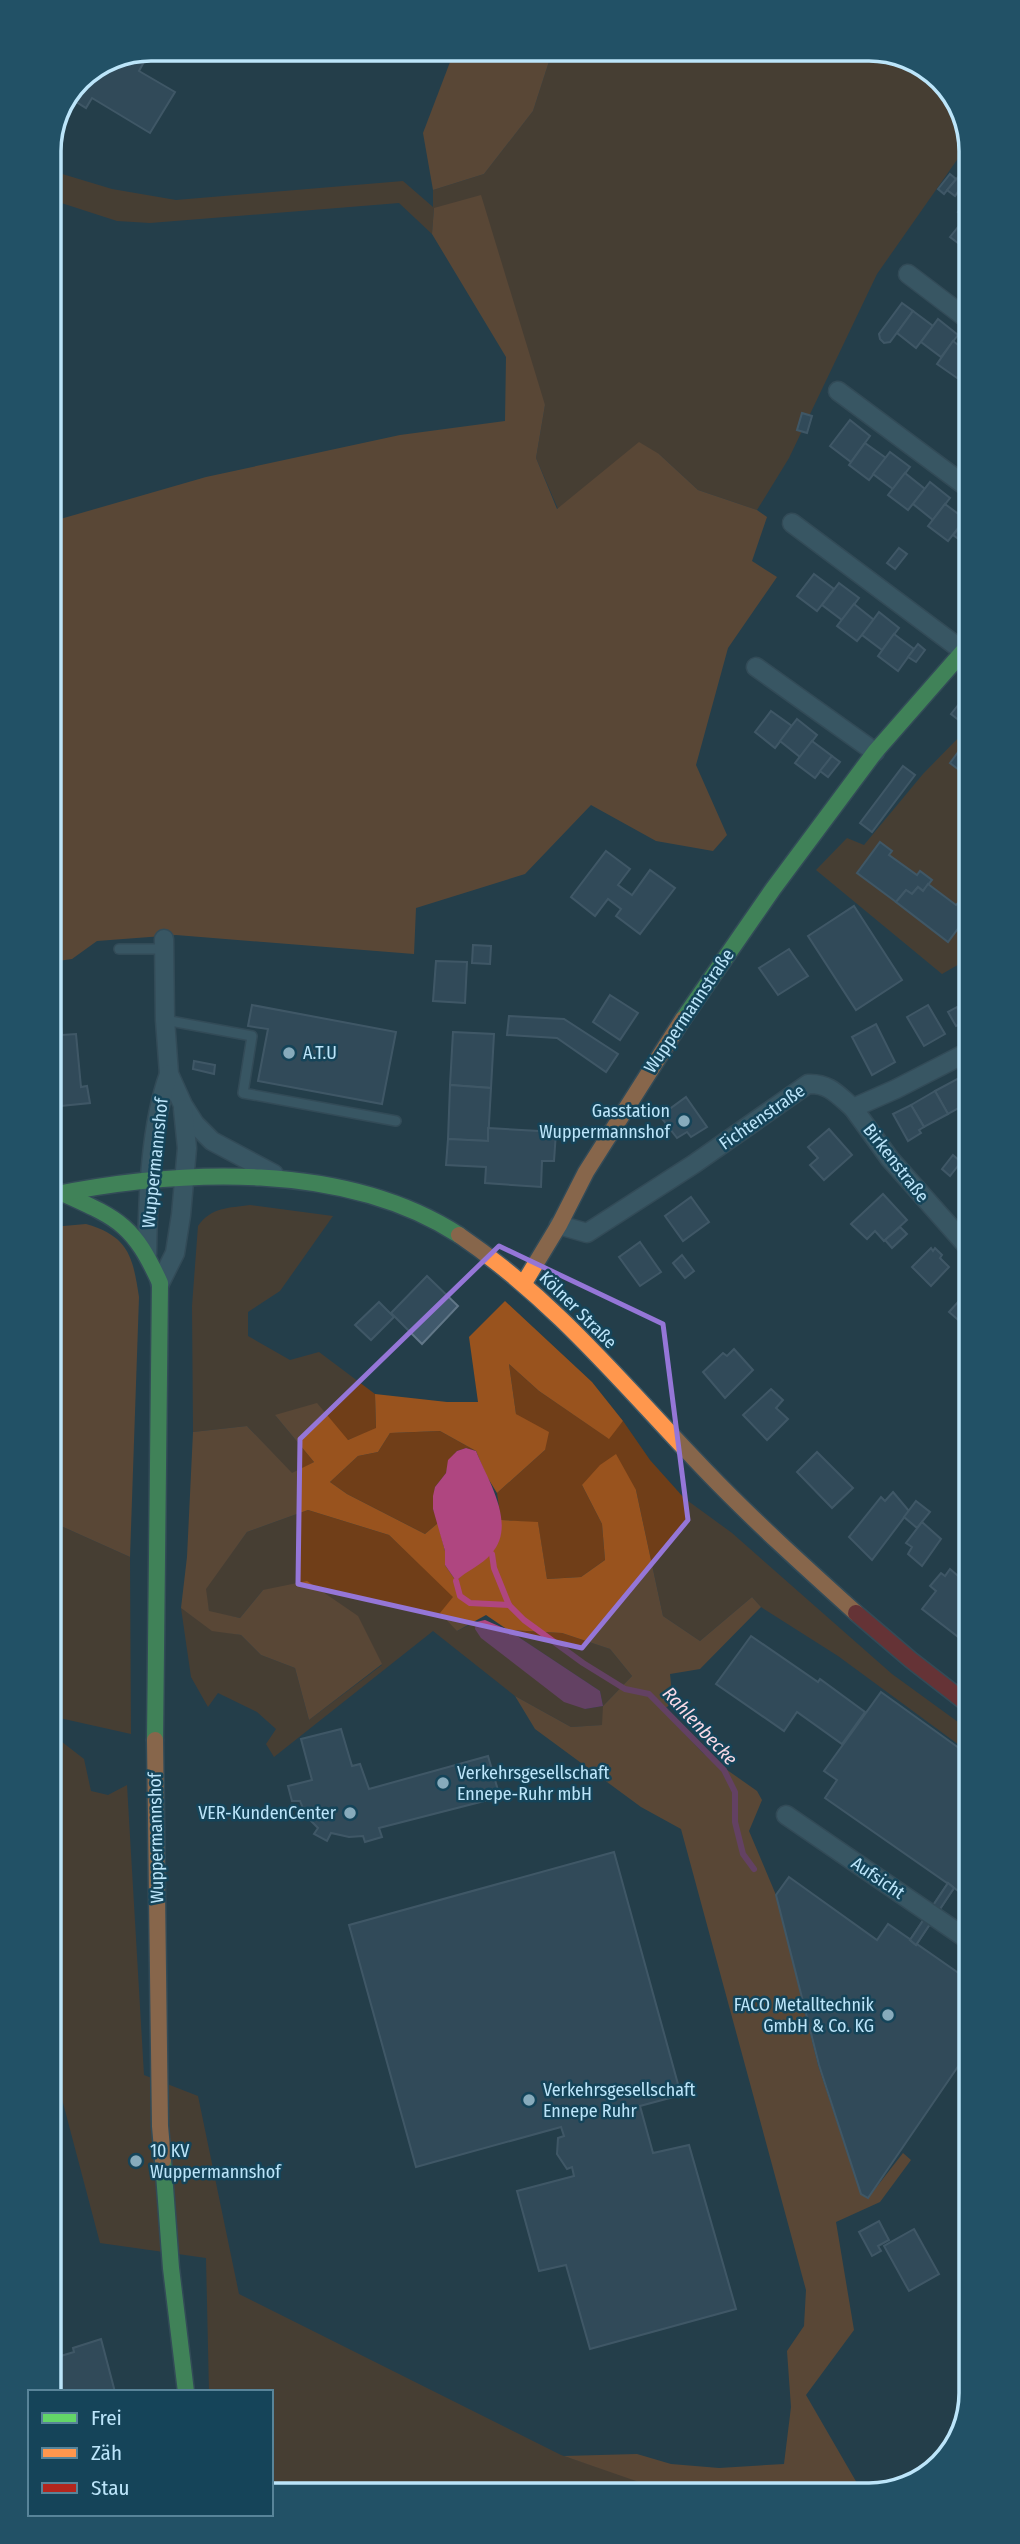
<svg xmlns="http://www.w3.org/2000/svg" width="1020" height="2544" font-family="'Fira Sans Condensed',sans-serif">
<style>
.green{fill:#703e18}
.forest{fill:#99531e}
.water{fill:#af4680}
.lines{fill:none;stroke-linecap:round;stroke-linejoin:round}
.stream{stroke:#af4680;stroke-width:6}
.building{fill:#40596c;stroke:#617788;stroke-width:2}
.lane-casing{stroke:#445b67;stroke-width:12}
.street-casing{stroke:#445b67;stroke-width:21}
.fast-casing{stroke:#445b67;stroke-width:19}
.slow-casing{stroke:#445b67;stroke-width:19}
.jam-casing{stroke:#445b67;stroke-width:19}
.lane{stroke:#517381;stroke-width:9}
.street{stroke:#517381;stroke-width:18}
.fast{stroke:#63d668;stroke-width:16}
.slow{stroke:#ff974d;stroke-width:16}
.jam{stroke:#b3261e;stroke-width:16}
.marked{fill:none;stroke:#9576d7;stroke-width:5;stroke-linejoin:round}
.poi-dot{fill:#87abbc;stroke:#154459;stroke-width:2.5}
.labels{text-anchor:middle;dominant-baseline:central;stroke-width:5;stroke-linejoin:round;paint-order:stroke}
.street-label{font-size:18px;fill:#bce5fa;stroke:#154459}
.poi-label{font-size:18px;fill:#bce5fa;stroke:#154459;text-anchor:start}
.water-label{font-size:19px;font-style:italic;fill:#fadae7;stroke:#154459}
.rim{fill:none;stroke:#bce5fa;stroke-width:3.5}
</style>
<rect width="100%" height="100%" fill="#243e4a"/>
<!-- green -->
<g class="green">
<path d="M553,49H869L876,60L919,66L931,70L966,119V147L877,274L789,458L757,510L698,490L659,454L558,509L536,458L545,405L434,208L432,234L399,203L150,223L117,221L49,199V170L112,189L176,200L403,181L433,207V190L484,174L533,111Z"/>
<path d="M967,729L968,959L942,974L816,870L847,838L864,845L923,774Z"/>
<path d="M250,1205L333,1216L280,1291L248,1312V1336L290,1360L319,1352L375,1394L376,1429L348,1440L275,1415L314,1462L292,1474L247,1426L193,1432L192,1306L198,1226C211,1207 229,1208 250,1205Z"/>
<path d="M509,1364L539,1391L608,1438L623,1421L650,1460L684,1498L732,1533L892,1674L969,1730L970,1753L838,1656L761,1607L752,1597L700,1641L663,1616L636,1490L582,1485L602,1524L605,1560L581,1577L547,1579L538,1523L501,1520L497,1493L545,1450L516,1414Z"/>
<path d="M440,1431L476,1451L466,1448L457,1451L449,1460L446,1473L435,1487L433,1509L438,1523L425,1534L347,1494L330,1482L358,1456L378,1452L390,1433Z"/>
<path d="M308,1510L389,1535L454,1597L457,1631L476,1622V1629L585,1709L603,1706L600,1691L508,1630L562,1633L610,1649L632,1676L603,1706V1725L571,1727L515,1696L433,1631L274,1757L266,1744L276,1729L257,1712L218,1693L208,1707L191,1677L181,1608L212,1630L241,1635L261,1655L295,1668L309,1720L382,1665L263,1590L240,1618L209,1612L205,1589L247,1532Z"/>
<path d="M52,1522L130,1557L131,1734L55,1717L53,1721Z"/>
<path d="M53,1735L84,1759L91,1791L108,1795L127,1785L144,2075L198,2096L239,2294L561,2455L670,2491L271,2494V2392H209L206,2258L100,2243L53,2065Z"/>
</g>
<!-- forest -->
<g class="forest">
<path d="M455,49H553L533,111L484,174L433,190L423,133Z"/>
<path d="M481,195L545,405L536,458L557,509L639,442L659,454L698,490L757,510L767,517L752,561L777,577L728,648L696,765L727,835L713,851L656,841L591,805L525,874L416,908L414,954L176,935L97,941L72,959L51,962L50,522L206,477L400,435L505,421L506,357L432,234L434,208Z"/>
<path d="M86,1224C129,1236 133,1258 139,1297L130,1557L52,1522V1227Z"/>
<path d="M505,1301L592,1382L623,1421L609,1439L539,1391L509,1364L516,1414L549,1432L545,1450L497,1493L486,1475L476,1451L440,1431L390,1433L378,1452L358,1456L330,1482L347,1494L425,1534L438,1523L445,1551V1565L456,1581L500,1536L501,1520L538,1522L547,1579L581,1577L605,1560L602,1524L582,1485L600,1465L616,1454L636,1490L663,1616L700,1641L752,1597L761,1607L700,1669L670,1674L673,1703L662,1710L703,1753L757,1791L762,1800L749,1831L776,1895L818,2065L861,2194L868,2198L903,2153L911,2160L880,2202L836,2222L854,2330L806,2395L861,2490L665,2491L564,2456L637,2454L671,2464L719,2468L784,2464L791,2407L787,2351L804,2326L806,2290L681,1829L641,1807L535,1729L515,1696L571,1727L602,1725L603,1706L632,1676L610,1649L562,1633L508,1630L486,1615L457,1631L440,1613L453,1597L389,1535L308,1510L247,1532L206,1589L209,1611L240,1618L263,1590L307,1581L358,1616L382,1664L309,1720L295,1668L261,1655L241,1635L212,1631L181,1608L187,1557L193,1432L247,1426L292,1473L314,1462L275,1415L317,1403L348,1440L376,1428L375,1394L447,1402H478L469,1337Z"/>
</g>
<!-- water -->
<g class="water">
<path d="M466,1448L476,1451C487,1479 518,1525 491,1554C482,1565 466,1571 456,1581L445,1565V1551L433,1509V1496L435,1487L446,1473L448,1460L457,1451Z"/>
<path d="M485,1620L508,1630L600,1691L603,1706L585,1709L564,1702L481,1638L475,1629L476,1622Z"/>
</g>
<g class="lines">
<!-- stream -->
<g class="stream">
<path d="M492,1554L494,1568L509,1605L524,1620L583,1663L625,1689L649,1694L724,1770L735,1792V1822L743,1854L754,1869"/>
<path d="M456,1581L460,1596L470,1603L509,1605"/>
</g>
</g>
<!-- building -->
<g class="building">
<path d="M151,49L139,71L175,92L150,133L92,98L86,108L70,98L79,79Z"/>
<path d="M950,174L956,179L944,194L938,189Z"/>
<path d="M958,177L965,182L955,196L947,190Z"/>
<path d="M966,202V249L950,237L966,217L958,212Z"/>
<path d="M902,303L913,311L890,342L884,343L880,339L879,334Z"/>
<path d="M913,311L933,326L916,348L897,333Z"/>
<path d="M938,319L958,335L941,357L921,342Z"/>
<path d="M953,341L966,351V366L957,378L937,364Z"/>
<path d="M802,413L812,416L807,433L797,430Z"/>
<path d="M850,420L870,436L851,462L830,446Z"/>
<path d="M865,443L886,458L869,480L849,465Z"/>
<path d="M890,452L910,467L893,489L873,474Z"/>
<path d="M905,473L925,489L908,510L888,495Z"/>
<path d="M930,482L950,498L933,520L913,504Z"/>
<path d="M945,504L965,519L948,541L928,526Z"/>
<path d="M967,518V545L953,535Z"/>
<path d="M899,548L907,554L895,569L887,563Z"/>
<path d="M814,574L834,589L817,611L797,596Z"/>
<path d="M839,583L859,598L842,620L822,605Z"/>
<path d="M854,604L874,620L857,641L837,626Z"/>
<path d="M879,612L899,628L882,650L862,635Z"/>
<path d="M894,634L914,649L898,671L878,656Z"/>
<path d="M918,644L925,650L916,662L908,657Z"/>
<path d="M967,694V723L965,725L951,714Z"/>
<path d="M771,711L792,726L775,748L755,732Z"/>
<path d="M797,719L817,735L800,757L780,741Z"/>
<path d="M967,740V776L950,763Z"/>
<path d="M812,741L832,756L815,778L795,763Z"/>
<path d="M832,756L840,762L828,777L820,771Z"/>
<path d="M903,766L915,775L872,832L860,823Z"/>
<path d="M880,842L892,851L889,855L917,875L920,871L932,880L923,891L918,887L912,894L906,890L896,902L857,873Z"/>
<path d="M606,851L630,869L618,885L632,895L650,870L675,888L640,934L616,916L621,909L608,899L595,916L571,897Z"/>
<path d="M928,884L956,905L960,901L968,907V915L948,942L896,902L906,890L912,894L918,887L923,891Z"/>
<path d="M854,906L902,980L856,1010L808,936Z"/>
<path d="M473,945L491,946L490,964L472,963Z"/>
<path d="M789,949L808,976L778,995L759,968Z"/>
<path d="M436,961L467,962L465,1003L433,1001Z"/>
<path d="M51,988H57L62,1035L76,1034L81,1087L87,1086L90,1103L51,1107Z"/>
<path d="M610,995L638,1013L620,1040L593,1022Z"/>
<path d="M252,1005L396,1032L382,1104L258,1081L268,1029L248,1026Z"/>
<path d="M928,1005L945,1034L924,1046L907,1017Z"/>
<path d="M957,1007L965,1022L956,1026L948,1012Z"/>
<path d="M509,1016L564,1019L618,1054L606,1072L557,1038L507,1035Z"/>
<path d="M876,1024L895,1062L872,1075L852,1037Z"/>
<path d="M453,1032L494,1034L491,1088L450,1085Z"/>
<path d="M194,1061L215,1065L214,1074L193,1069Z"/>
<path d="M959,1078L965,1089L968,1088V1103L948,1114L935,1091Z"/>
<path d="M450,1085L491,1088L488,1141L448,1139Z"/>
<path d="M935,1091L948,1114L924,1127L911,1105Z"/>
<path d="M686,1097L707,1127L691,1137L687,1132L677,1138L660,1116Z"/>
<path d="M911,1105L924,1127L919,1130L921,1133L908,1141L893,1114Z"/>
<path d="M488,1128L556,1132L554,1161H542L541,1187L485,1183L486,1167L446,1165L448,1139L488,1141Z"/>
<path d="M829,1129L852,1155L824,1180L810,1165L818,1158L808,1147Z"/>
<path d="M953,1155L961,1162L950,1176L942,1169Z"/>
<path d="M883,1194L907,1220L884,1241L875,1231L867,1239L851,1224Z"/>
<path d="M691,1197L709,1222L683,1241L665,1216Z"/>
<path d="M900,1227L907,1234L892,1248L885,1240Z"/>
<path d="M640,1242L661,1272L640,1286L619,1257Z"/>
<path d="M931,1248L933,1251L935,1248L942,1255L940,1258L949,1267L931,1286L912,1267Z"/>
<path d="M682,1255L694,1271L685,1278L673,1263Z"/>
<path d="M427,1276L458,1306L422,1344L391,1313Z"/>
<path d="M968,1291V1318L963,1324L949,1312Z"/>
<path d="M379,1302L394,1317L371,1340L355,1325Z"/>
<path d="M734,1349L753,1370L725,1398L703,1372L723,1353L727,1356Z"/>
<path d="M771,1389L783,1400L776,1408L788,1419L767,1440L743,1415Z"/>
<path d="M817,1452L853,1488L832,1508L797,1472Z"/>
<path d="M893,1492L909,1511L872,1560L849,1537L881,1497L885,1501Z"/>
<path d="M916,1501L930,1512L917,1528L904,1517Z"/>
<path d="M922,1522L941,1539L922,1566L908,1554L912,1547L906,1543Z"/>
<path d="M950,1569L964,1581L962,1585L969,1591V1639L966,1643L922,1609L936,1591L930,1586L941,1573L945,1576Z"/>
<path d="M751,1636L818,1682L820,1679L865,1712L842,1744L797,1712L784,1731L716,1684Z"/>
<path d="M881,1692L970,1756V1899L825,1798L837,1780L824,1771Z"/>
<path d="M341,1729L352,1766L360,1764L369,1789L488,1756L500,1797L379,1828L382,1837L365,1842L363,1836L349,1837L331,1833L327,1841L314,1834L318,1828L306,1816L300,1801H292L288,1786L312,1780L301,1739Z"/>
<path d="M614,1852L681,2095L640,2106L653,2153L689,2145L736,2309L590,2349L566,2265L539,2271L517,2191L574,2176L572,2167L567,2169L557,2154L558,2138L564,2136L561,2127L416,2167L349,1925Z"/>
<path d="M789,1877L877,1940L888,1924L970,1981V2049L868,2198L861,2194L819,2065L776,1895Z"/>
<path d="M948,1883L954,1888L916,1945L910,1940Z"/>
<path d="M948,1883L954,1888L916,1945L910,1940Z"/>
<path d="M879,2221L889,2240L878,2246L881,2251L872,2256L859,2232Z"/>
<path d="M914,2229L939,2274L909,2291L884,2246Z"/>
<path d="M101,2339L115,2392H54V2358L74,2352L73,2348Z"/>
<path d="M953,2445L950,2455L918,2478L915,2470Z"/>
</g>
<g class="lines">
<defs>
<g id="lane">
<path d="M119,949H164"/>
<path d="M165,1020L252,1036L243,1093L396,1121"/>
</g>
<g id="street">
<path d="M908,274L966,318"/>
<path d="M838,391L967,487"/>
<path d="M792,523L963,651"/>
<path d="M756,667L875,752"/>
<path d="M164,939L165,1020L169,1074L183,1105L195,1124L212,1141L274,1174"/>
<path d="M853,1108L890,1159L968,1247"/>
<path d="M559,1225L587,1233L694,1164L808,1084C829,1083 838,1095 853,1108L896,1089L968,1052"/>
<path d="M147,1254C148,1198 150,1126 169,1074"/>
<path d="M160,1283L175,1253L181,1215L187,1148L183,1109"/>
<path d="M786,1815L970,1941"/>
</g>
<g id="fast">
<path d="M683,1019L773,889L875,752L967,647"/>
<path d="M62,1193C119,1219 133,1224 160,1283L155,1740"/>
<path d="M52,1195C181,1169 344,1161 459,1235"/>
<path d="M163,2160L171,2268L186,2392"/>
</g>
<g id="slow">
<path d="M459,1235C556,1301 625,1387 705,1470C753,1520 805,1567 856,1613"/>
<path d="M524,1283L559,1225L586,1172L683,1019"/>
<path d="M155,1740L160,2126L163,2160"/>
</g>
<path id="jam" d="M856,1613L911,1660L969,1705"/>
</defs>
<!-- lane casing -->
<use href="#lane" class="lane-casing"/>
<!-- street casing -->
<use href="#street" class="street-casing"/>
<!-- fast casing -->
<use href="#fast" class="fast-casing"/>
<!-- slow casing -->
<use href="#slow" class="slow-casing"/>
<!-- jam casing -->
<use href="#jam" class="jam-casing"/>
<!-- lane -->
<use href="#lane" class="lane"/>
<!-- street -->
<use href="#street" class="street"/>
<!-- fast -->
<use href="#fast" class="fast"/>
<!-- slow -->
<use href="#slow" class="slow"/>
<!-- jam -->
<use href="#jam" class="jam"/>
</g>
<!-- marked area -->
<path d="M0 0H1020V2544H0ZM499,1246L663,1324L688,1520L582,1648L298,1584L300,1439Z" fill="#243e4a" fill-opacity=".55" fill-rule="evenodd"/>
<path class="marked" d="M499,1246L663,1324L688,1520L582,1648L298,1584L300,1439Z"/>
<!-- markers -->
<g class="poi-dot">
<circle cx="289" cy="1053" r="7"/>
<circle cx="684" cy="1121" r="7"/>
<circle cx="443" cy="1783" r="7"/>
<circle cx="350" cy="1813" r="7"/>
<circle cx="888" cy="2015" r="7"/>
<circle cx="529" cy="2100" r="7"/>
<circle cx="136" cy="2161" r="7"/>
</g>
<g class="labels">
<!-- street labels -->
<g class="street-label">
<text transform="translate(689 1011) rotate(-56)">Wuppermannstraße</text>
<text transform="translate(762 1117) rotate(-35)">Fichtenstraße</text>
<text transform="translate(155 1163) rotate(-84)">Wuppermannshof</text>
<text transform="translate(896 1163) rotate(52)">Birkenstraße</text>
<text transform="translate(578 1310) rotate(45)">Kölner Straße</text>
<text transform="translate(156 1838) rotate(-91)">Wuppermannshof</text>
<text transform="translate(878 1878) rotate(34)">Aufsicht</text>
</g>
<!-- poi labels -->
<g class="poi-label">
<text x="303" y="1053">A.T.U</text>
<text x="670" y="1111" text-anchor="end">Gasstation<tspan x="670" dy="21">Wuppermannshof</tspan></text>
<text x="457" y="1773">Verkehrsgesellschaft<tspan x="457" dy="21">Ennepe-Ruhr mbH</tspan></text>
<text x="336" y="1813" text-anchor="end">VER-KundenCenter</text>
<text x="874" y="2005" text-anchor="end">FACO Metalltechnik<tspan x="874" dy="21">GmbH &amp; Co. KG</tspan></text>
<text x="543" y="2090">Verkehrsgesellschaft<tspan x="543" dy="21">Ennepe Ruhr</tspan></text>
<text x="150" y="2151">10 KV<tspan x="150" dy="21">Wuppermannshof</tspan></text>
</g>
<!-- water labels -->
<g class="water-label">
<text transform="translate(700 1726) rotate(47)">Rahlenbecke</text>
</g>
</g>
<!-- crop -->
<path d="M0 0H1020V2544H0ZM151 61H869A90 90 0 0 1 959 151V2393A90 90 0 0 1 869 2483H151A90 90 0 0 1 61 2393V151A90 90 0 0 1 151 61Z" fill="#225166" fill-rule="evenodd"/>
<path class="rim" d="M151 61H869A90 90 0 0 1 959 151V2393A90 90 0 0 1 869 2483H151A90 90 0 0 1 61 2393V151A90 90 0 0 1 151 61Z"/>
<!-- legend -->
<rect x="28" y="2390" width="245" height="126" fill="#154459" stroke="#588499" stroke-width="2"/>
<rect x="42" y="2413" width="35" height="10" fill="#63d668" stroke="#588499" stroke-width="2"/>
<text x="91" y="2425" font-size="21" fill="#bce5fa">Frei</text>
<rect x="42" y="2448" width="35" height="10" fill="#ff974d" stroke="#588499" stroke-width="2"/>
<text x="91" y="2460" font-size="21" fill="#bce5fa">Zäh</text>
<rect x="42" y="2483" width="35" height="10" fill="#b3261e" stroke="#588499" stroke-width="2"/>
<text x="91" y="2495" font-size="21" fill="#bce5fa">Stau</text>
</svg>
